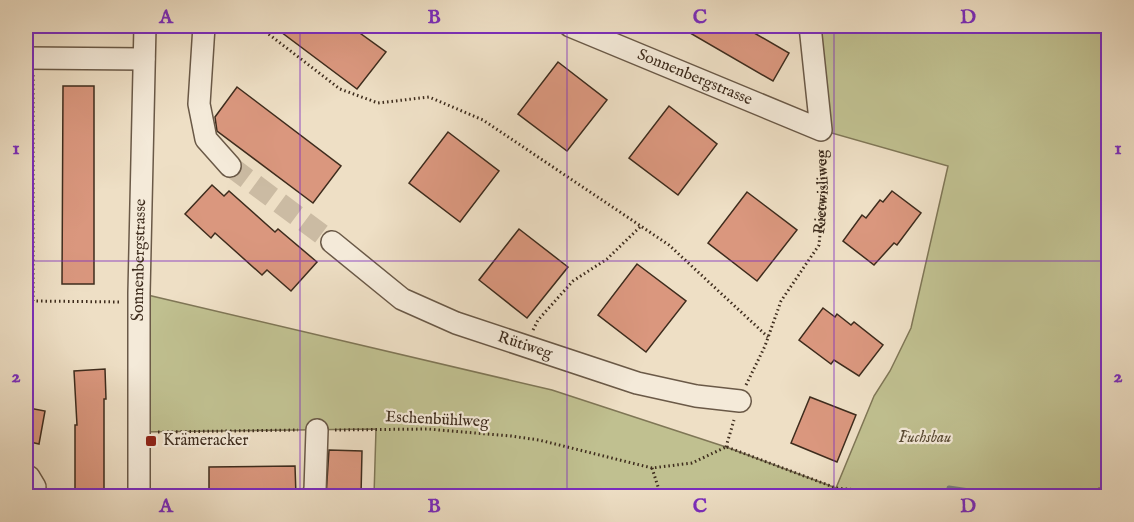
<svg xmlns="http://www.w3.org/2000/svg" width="1134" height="522" font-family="'IM FELL English',serif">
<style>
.green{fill:#c0c090;stroke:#7f7656;stroke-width:1.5}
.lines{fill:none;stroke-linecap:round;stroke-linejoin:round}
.stream{stroke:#78817f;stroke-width:5}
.building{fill:#da977e;stroke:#3e2c1d;stroke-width:1.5}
.minor-tunnel{stroke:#cbbba3;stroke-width:21;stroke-dasharray:21 10;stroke-linecap:butt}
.minor-casing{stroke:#6a5947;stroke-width:24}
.path{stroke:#3e2c1d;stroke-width:3;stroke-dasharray:1.5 3;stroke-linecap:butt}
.minor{stroke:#f4ead9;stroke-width:21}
.grid{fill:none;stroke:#7b2cbf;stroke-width:1.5;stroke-opacity:0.55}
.poi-dot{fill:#8f2418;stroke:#f4ead9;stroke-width:2}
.labels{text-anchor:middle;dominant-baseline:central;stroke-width:4.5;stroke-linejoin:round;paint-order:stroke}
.street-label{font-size:16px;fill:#3e2c1d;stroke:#f4ead9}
.park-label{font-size:16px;font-style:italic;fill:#584a34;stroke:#f4ead9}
.poi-label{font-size:16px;fill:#3e2c1d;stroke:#f4ead9;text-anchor:start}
.neatline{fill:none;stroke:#7b2cbf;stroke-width:2}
.grid-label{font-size:20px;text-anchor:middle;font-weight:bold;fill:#7b2cbf}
</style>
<rect width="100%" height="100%" fill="#eedfc5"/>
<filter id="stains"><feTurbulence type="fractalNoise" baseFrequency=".00333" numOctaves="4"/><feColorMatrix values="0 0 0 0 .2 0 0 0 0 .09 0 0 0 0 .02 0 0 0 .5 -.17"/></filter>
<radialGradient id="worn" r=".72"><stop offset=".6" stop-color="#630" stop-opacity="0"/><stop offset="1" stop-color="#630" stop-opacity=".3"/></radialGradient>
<!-- green -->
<path class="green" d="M810,26H1108V496H374L376,429L138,432L139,293L552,390L726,447L836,488L874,396L890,371L911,328L948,166L821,130Z"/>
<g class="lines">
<!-- stream -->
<path class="stream" d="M949,488L1003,496"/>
</g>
<!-- building -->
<g class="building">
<path d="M273,26H350L386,52L357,89Z"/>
<path d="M678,26H742L789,53L773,81Z"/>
<path d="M558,62L607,100L567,151L518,114Z"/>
<path d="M63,86H94V284H62Z"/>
<path d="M237,87L341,166L313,203L217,131L215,117Z"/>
<path d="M669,106L717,144L678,195L629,158Z"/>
<path d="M448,132L499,171L460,222L409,183Z"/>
<path d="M212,185L224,196L229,191L275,232L278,229L317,262L291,291L267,270L262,275L215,233L211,238L185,214Z"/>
<path d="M892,191L921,213L897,245L894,243L874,265L843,241L862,215L866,218L880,200L883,202Z"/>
<path d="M747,192L797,230L757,281L708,243Z"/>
<path d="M519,229L568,267L527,318L479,280Z"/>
<path d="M637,264L686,301L646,352L598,315Z"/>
<path d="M823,308L835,317L837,314L851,325L854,322L883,345L859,376L834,360L831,364L799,340Z"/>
<path d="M105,369L106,399H104V496H75V425H77L74,371Z"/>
<path d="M810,397L856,415L837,462L791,443Z"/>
<path d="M29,408L45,411L39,444L26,441V425Z"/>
<path d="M329,450L362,451L361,496H326Z"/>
<path d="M295,466L296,496H209V467Z"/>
</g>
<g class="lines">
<!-- minor-tunnel -->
<path class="minor-tunnel" d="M230,166L332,242"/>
<defs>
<g id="minor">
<path d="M204,26L199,104L206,139L230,166"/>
<path id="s2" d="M570,26L821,130L810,26"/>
<path d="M26,58L144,59"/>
<path id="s3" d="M332,242L402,299L456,323L637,383L696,396L740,401"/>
<path d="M26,477H29L35,487L34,496"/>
<path id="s4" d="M139,496V293L145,26"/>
<path d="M312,496L315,490L317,430"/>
</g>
</defs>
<!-- minor casing -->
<use href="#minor" class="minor-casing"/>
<!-- path -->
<g class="path">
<path d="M258,26L340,89L378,103L429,97L483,120L669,245L768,337"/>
<path d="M33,75V301L122,302"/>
<path d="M533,330L538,320L573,281L607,259L641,226"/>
<path id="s1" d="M746,385L765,346L781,301L819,245L824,190L822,150"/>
<path d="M335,430L428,429L511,436L539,440L652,468L692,463L726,447"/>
<path d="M158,432L298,430"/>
<path d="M726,447L734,420"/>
<path d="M727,447L836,488L918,496"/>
<path d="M652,468L661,496"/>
<path d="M1087,496L1108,484"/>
</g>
<!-- minor -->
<use href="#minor" class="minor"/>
</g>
<!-- grid -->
<path class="grid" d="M300,26V496M567,26V496M834,26V496M26,261H1108"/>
<!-- markers -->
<rect class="poi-dot" x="145" y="435" width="12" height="12" rx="3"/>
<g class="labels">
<!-- street labels -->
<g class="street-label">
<text stroke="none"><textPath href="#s2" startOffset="135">Sonnenbergstrasse</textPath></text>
<text stroke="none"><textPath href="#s1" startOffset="212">Rietwisliweg</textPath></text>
<text stroke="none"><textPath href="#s4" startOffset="236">Sonnenbergstrasse</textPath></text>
<text stroke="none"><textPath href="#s3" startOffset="222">Rütiweg</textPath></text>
<text transform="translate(437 420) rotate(3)">Eschenbühlweg</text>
</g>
<!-- park labels -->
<g class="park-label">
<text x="925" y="438">Fuchsbau</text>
</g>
<!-- poi labels -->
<g class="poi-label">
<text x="163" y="441">Krämeracker</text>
</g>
</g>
<!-- margin -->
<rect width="1134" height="522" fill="none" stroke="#eedfc5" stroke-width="66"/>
<rect x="33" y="33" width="1068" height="456" class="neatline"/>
<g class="grid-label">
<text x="166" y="23">A</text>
<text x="434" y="23">B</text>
<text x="700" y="23">C</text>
<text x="968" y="23">D</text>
<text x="16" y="154">1</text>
<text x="1118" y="154">1</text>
<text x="16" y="382">2</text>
<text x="1118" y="382">2</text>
<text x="166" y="512">A</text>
<text x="434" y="512">B</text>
<text x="700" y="512">C</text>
<text x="968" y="512">D</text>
</g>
<rect width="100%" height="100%" filter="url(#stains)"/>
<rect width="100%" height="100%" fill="url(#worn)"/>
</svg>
